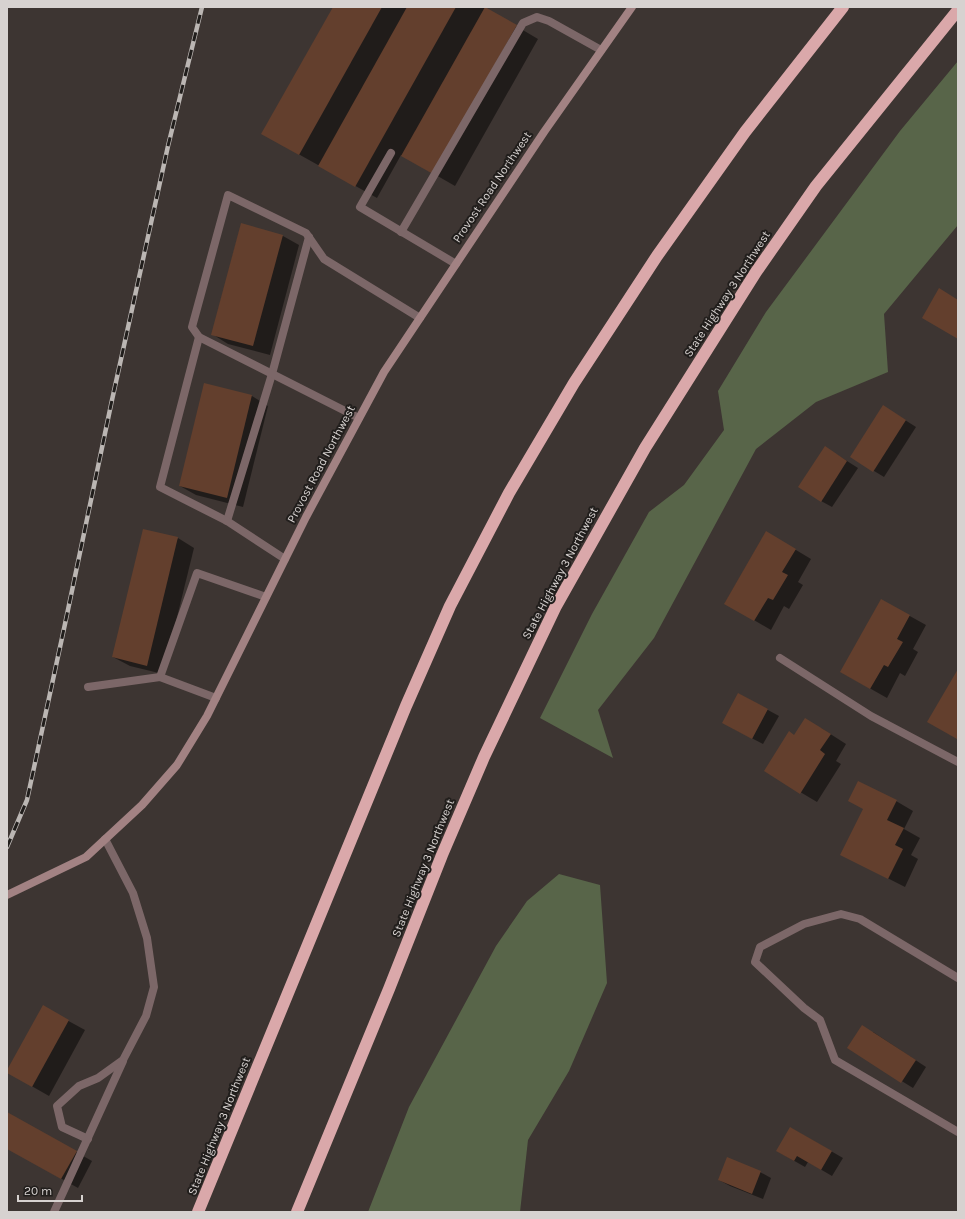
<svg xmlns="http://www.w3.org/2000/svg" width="965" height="1219" font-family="Karla,sans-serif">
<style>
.green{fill:#586549}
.shadow{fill:#0007}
.building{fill:#633f2d}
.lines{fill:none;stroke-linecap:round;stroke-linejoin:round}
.lane{stroke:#7c6768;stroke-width:8}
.secondary{stroke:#a28283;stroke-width:8}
.highway{stroke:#daa8aa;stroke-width:12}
.rail-casing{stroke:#bbb6b3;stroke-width:4.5}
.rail{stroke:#211e1c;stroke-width:3;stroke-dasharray:9;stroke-linecap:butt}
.labels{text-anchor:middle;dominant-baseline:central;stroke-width:4;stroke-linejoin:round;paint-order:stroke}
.street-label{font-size:12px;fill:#d7d2d0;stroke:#211e1c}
</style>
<rect width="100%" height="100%" fill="#3d3532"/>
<!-- green -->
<g class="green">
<path d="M958,61V225L884,314L888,372L816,402L756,449L654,638L598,710L613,758L540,718L592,614L649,512L684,485L724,430L718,391L766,312L900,131Z"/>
<path d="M559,874L600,885L607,983L569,1071L528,1140L520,1212H368L409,1107L496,946L527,901Z"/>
</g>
<!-- shadow -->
<g class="shadow">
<path d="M334,7H484L538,39L455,186L401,155L377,198L284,146Z"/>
<path d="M241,225L283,236L299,245L270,355L228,344L212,334Z"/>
<path d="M205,385L252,396L268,406L243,507L196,495L180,486Z"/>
<path d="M894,413L916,427L884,477L851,457Z"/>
<path d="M836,454L858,468L832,507L821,501Z"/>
<path d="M766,532L811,559L798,582L803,585L789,609L784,606L771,630L725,603Z"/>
<path d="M178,538L194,548L163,674L130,666L113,657Z"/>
<path d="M881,600L926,625L913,649L918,652L905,676L900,673L887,698L841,672Z"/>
<path d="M739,694L779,716L763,744L734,729Z"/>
<path d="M821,728L846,744L836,761L841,764L817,802L765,771L795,736Z"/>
<path d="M896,801L913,811L904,829L920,838L911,855L918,859L905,887L842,855Z"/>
<path d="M43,1007L85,1030L49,1096L7,1072Z"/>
<path d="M873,1032L926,1067L913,1088L848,1048Z"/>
<path d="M7,1113L92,1161L78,1188L7,1148Z"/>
<path d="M791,1128L843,1158L832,1176L808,1162L805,1167L777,1151Z"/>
<path d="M760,1172L771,1178L763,1199L730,1186L719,1180Z"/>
</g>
<!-- building -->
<g class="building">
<path d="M333,7H382L299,155L261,134Z"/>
<path d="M407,7H456L355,187L318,166Z"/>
<path d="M485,7L517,25L433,174L401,156Z"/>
<path d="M241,223L283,235L253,346L211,335Z"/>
<path d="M939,288L958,300V339L922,318Z"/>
<path d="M204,383L252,395L227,498L179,486Z"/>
<path d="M883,405L906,420L873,472L850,457Z"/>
<path d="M825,446L847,461L821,502L798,487Z"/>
<path d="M143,529L178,537L147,666L112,657Z"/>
<path d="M766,531L796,549L782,572L788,575L773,600L768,598L754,621L724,604Z"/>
<path d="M881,599L910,615L897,639L903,642L888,667L884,665L870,689L840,672Z"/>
<path d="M958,669V737L957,739L927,722Z"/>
<path d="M738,693L768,709L752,739L722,723Z"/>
<path d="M805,718L831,734L820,750L825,754L800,794L764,771L789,731L794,735Z"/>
<path d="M858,781L897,800L887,820L904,828L895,845L903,849L888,879L840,855L863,809L848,801Z"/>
<path d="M43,1005L69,1020L32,1087L7,1073V1070Z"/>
<path d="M862,1025L916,1060L901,1083L847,1048Z"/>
<path d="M7,1112L77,1151L61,1179L7,1149Z"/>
<path d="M790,1127L832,1151L821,1170L797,1156L794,1161L776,1151Z"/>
<path d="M727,1157L761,1171L752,1194L718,1180Z"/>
</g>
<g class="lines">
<!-- lane -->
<g class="lane">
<path d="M391,153L360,207L456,264"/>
<path d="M401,232L523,23L537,17L549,21L601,50"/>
<path d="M199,337L192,327L228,195L306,233L324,259L420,318"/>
<path d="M227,521L272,374L309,237"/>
<path d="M285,559L227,521L160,487L199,337L359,418"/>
<path d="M780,658L871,716L958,762"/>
<path d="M160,677L197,573L266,597"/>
<path d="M88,687L160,677L216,698"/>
<path d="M958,978L860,919L841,914L804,924L760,947L755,962L804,1008L820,1020L835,1060L958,1132"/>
<path d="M88,1139L62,1127L57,1106L79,1086L98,1078L123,1060L146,1016L154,987L147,938L133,893L105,839"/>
<path d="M54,1212L123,1061"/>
</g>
<!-- secondary -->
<path class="secondary" d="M7,895L86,857L142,805L177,765L207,716L306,517L384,372L544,132L632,7"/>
<!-- highway -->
<g class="highway">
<path d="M198,1212L406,706L450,606L509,493L574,383L657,256L745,132L843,7"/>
<path d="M297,1212L389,989L442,855L484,757L556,606L645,448L756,272L816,186L958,10"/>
</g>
<defs>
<path id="rail" d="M7,847L27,800L65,624L112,400L168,146L202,7"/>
</defs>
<!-- rail casing -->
<use href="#rail" class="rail-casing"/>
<!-- rail -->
<use href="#rail" class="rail"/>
</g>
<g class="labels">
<!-- street labels -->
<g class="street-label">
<text transform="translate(492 187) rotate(-56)">Provost Road Northwest</text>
<text transform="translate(727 294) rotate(-57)">State Highway 3 Northwest</text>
<text transform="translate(321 464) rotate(-62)">Provost Road Northwest</text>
<text transform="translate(560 573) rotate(-62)">State Highway 3 Northwest</text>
<text transform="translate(423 868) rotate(-68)">State Highway 3 Northwest</text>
<text transform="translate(219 1126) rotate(-68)">State Highway 3 Northwest</text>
</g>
</g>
<!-- border -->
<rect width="965" height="1219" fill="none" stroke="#d7d2d0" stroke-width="16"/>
<!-- scale -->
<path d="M18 1195v6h64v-6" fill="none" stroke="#d7d2d0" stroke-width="2"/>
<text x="24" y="1195" font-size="12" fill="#d7d2d0" stroke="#211e1c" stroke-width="3" paint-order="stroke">20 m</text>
</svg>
